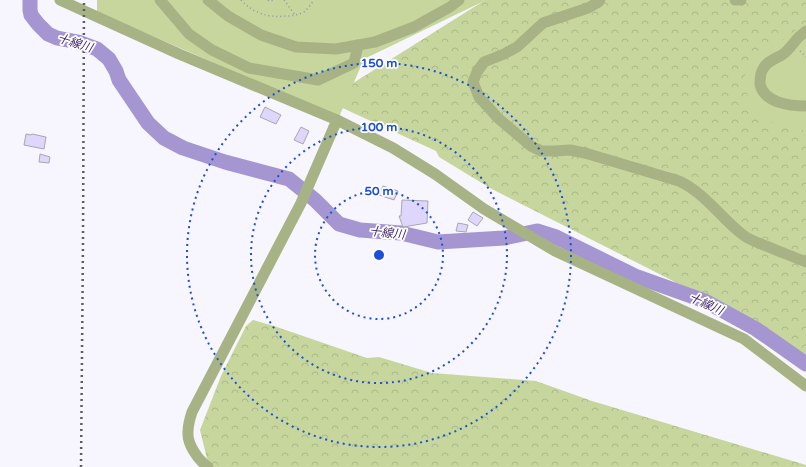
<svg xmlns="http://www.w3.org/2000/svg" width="806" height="467" font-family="'Varela Round','Noto Sans JP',sans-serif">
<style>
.forest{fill:url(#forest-crowns)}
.park{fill:#c7d69d}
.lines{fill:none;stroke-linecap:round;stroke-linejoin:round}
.river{stroke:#a595d0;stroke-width:15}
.building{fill:#dfd6fb;stroke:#a9a7b0}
.path{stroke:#949399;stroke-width:1.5;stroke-dasharray:1 3;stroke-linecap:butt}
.minor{stroke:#a7b384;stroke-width:11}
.rail{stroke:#5d5c61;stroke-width:2.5;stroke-dasharray:2 4;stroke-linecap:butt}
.ring{fill:none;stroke:#1d4ed8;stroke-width:2;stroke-dasharray:2 4}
.labels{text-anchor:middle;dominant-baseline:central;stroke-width:3.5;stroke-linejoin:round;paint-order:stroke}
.water-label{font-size:12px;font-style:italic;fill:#40276d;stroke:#fff}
.centre{fill:#1d4ed8;stroke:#fff;stroke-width:2}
.ring-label{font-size:12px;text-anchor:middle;font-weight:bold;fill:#1d4ed8;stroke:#fff;stroke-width:3.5;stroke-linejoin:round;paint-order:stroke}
</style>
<defs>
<pattern id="forest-crowns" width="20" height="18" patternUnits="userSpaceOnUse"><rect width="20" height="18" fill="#c7d69d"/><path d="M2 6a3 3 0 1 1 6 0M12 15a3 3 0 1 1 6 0" fill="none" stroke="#abb888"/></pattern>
</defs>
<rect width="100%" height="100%" fill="#f7f5fd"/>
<!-- forest -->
<g class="forest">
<path d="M485,0H806V356L740,315L490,188L439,157L436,151L336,105L350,85L482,2Z"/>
<path d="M253,320L274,326L367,358L379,357L432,373L536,381L592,401L806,465V467H212L208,463L200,430L221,376L246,326Z"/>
</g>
<!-- park -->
<g class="park">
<path d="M97,0H485L482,2L364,59L339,117L97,12Z"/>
<path d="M806,22V131L771,122L752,107L746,91L745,74L754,62Z"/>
</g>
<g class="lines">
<!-- river -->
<path class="river" d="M30,0V10L31,15L38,24L48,34L57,38L78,42L97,49L109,59L116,71L119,80L148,123L164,138L183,148L225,162L289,179L315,200L339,224L360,230L401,233L438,242L504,238L537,231L556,237L635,276L705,301L756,329L806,364"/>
</g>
<!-- building -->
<g class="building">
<path d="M265,107L281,115L276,124L260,117Z"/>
<path d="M301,127L309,131L303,144L294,140Z"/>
<path d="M26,134L31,135L32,134L46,137L44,149L24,145Z"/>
<path d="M40,154L50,157L49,163L39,162Z"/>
<path d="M383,186L398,191L394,200L379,195Z"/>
<path d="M402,200L428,201L427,223L403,227L399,216H401Z"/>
<path d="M473,212L483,218L477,226L468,220Z"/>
<path d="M458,223L468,225L466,232L456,231Z"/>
</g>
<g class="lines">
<!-- path -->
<g class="path">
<path d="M241,0C253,13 268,18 286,16C292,16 298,15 304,12C308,9 311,4 314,0"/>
<path d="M268,0L269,1L275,0"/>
<path d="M284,0L295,15"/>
<path d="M800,51L806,57"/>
</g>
<!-- minor -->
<g class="minor">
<path d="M60,0L179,54L337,120L393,148L435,174L484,209L555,251L744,339L806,386"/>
<path d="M160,0L189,34L212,50L249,68L318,80L354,63L358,45"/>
<path d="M208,0L228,16L261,35L296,47L336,49L375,42L414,27L450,7L459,0"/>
<path d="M600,0L597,3L588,8L543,23L517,47L504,54L484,62L477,72L473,82L479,97L498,118L531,146L541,151H555L570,150L585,153L679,181C705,193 721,218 743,235C751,241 762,244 771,248C783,253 794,257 806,262"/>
<path d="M735,0H741"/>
<path d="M806,31C803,34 799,36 797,39C792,45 788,51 782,55C776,58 766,62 763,69C760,73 760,79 760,84C764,103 790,106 806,106"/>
<path d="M208,467C198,460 187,444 188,432C188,425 190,418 192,412L301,203L337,120"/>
</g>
<!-- rail -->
<path class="rail" d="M81,467L83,241L84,0"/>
</g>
<!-- distance rings -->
<g class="ring">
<circle cx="379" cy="255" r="64"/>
<circle cx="379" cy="255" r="128"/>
<circle cx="379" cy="255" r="192"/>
</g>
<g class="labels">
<!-- water labels -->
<g class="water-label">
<text transform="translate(75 43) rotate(17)">十線川</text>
<text transform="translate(387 233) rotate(6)">十線川</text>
<text transform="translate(706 304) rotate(24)">十線川</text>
</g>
</g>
<circle cx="379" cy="255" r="6" class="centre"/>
<g class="ring-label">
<text x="379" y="67">150 m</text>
<text x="379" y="131">100 m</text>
<text x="379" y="195">50 m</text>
</g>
</svg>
